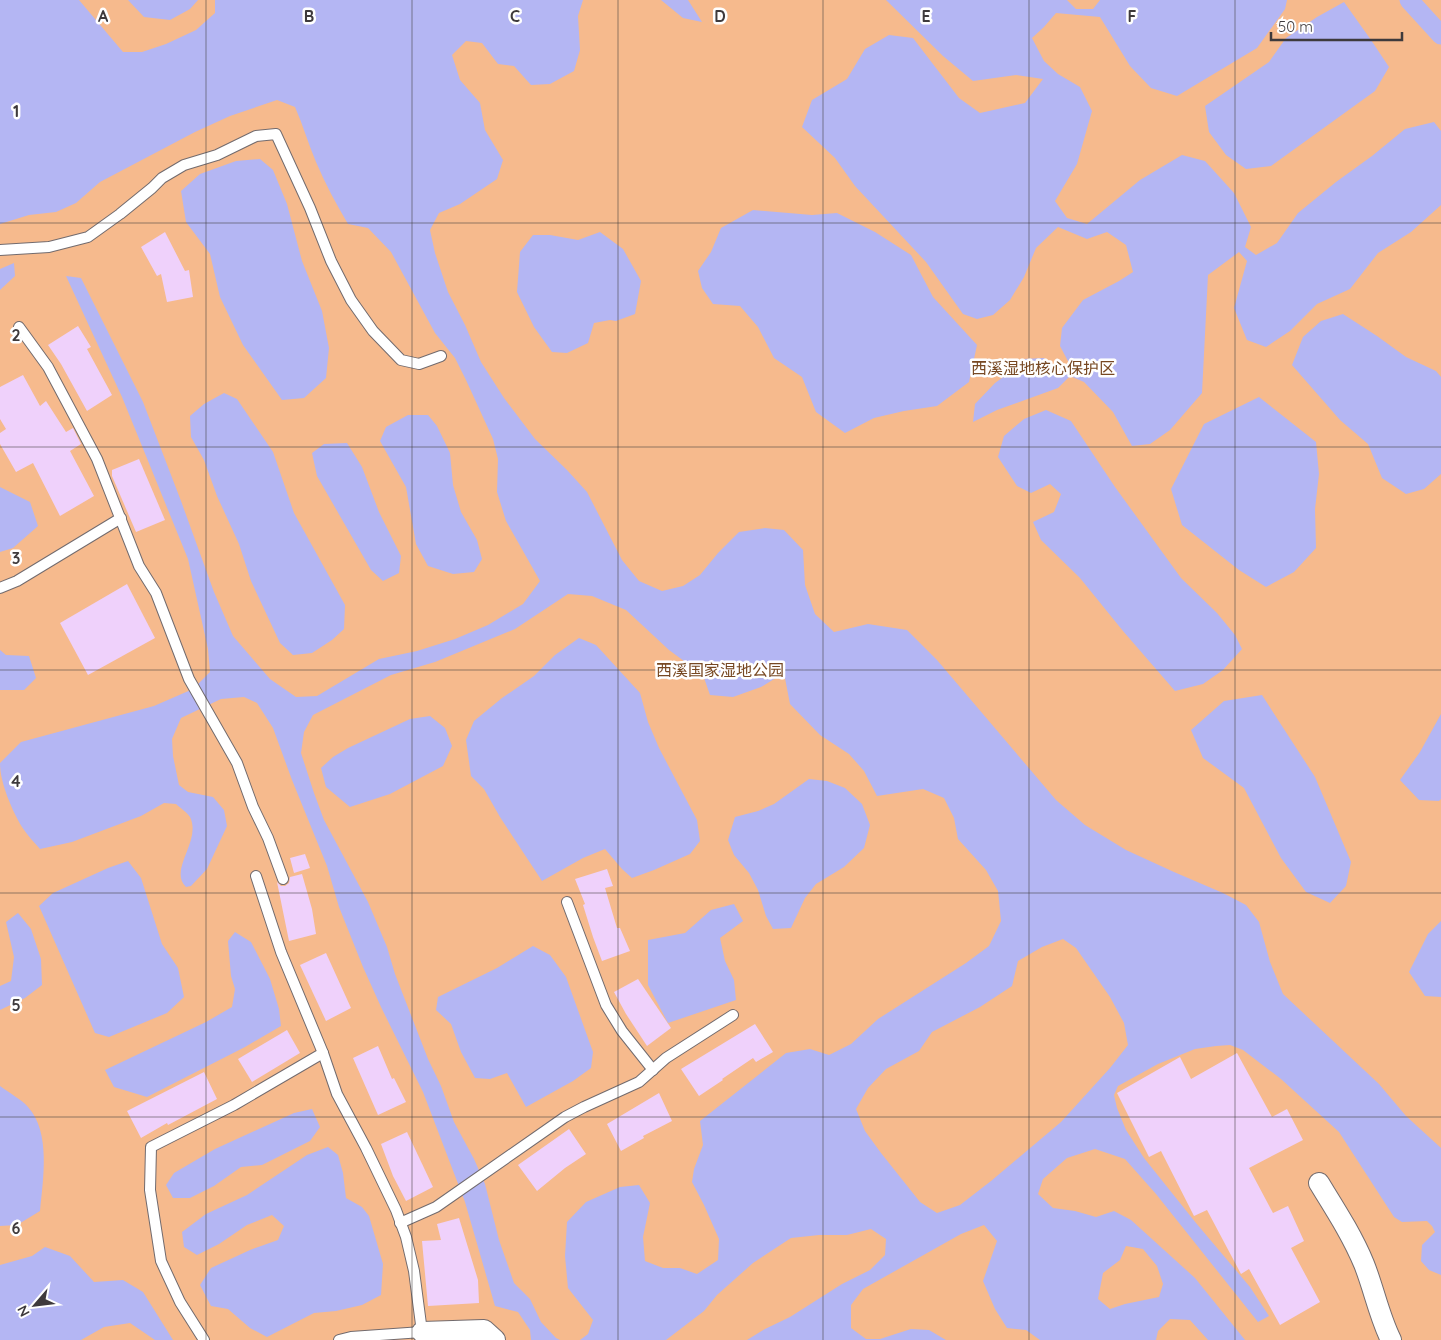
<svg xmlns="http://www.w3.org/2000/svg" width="1441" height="1340" font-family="Quicksand,'Noto Sans SC',sans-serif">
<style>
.green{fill:#f6ba8d}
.water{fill:#b4b6f3;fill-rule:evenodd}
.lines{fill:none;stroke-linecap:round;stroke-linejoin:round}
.canal{stroke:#b4b6f3;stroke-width:19}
.building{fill:#efd1fb}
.lane-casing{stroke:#726b6e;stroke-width:12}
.street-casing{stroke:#726b6e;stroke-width:22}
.lane{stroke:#fff;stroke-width:10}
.street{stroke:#fff;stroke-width:20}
.grid{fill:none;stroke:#3e3a3c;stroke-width:1;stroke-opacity:0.55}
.labels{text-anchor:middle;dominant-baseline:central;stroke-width:5;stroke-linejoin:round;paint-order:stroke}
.park-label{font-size:16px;fill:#774822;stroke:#fff}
.grid-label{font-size:16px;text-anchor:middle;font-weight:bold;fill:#3e3a3c;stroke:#fff;stroke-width:5;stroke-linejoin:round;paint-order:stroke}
</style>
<rect width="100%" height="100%" fill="#fff6fa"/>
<!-- green -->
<rect class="green" x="0" y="0" width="1441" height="1340"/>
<!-- water -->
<g class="water">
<path d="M0,0H79L123,52H142L166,44L196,30L215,13V0H583L578,16L580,50L574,71L550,84L531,85L514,66L498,64L482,43L466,41L452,55L460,80L480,103L485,130L503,160L497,179L460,204L439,213L430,230L435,253L448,292L465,325L481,362L504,398L535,439L567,470L587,492L622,560L639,581L662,591L683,586L700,575L718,553L739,532L765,528L784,530L803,550L805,585L815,614L834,632L868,624L907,630L937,660L1056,800L1085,825L1126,850L1174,872L1223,893L1246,905L1259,922L1270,962L1283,994L1379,1084L1406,1116L1441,1148V1275L1429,1270L1421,1261L1422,1245L1435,1232L1432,1226L1427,1221L1402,1222L1394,1217L1339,1132L1281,1079L1243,1050L1230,1045L1216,1046L1195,1049L1158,1064L1118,1086L1114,1095L1117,1108L1126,1130L1144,1158L1196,1223L1250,1287L1269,1316L1258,1322L1156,1194L1125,1159L1095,1149L1067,1158L1043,1179L1038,1194L1053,1208L1075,1211L1096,1217L1114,1211L1131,1220L1195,1278L1245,1340H1208L1190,1320L1170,1319L1158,1331L1156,1340H1040L1026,1330L1007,1328L995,1309L983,1281L997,1241L984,1225L961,1234L863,1289L851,1305V1328L866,1339H880L911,1329L929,1330L946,1340H747L765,1329L790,1317L842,1284L870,1270L885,1255L886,1239L871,1229L847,1235H819L791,1238L753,1263L717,1295L704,1311L666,1340H580L588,1334L593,1320L568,1288L565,1256L567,1222L586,1202L620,1187L639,1185L650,1203L643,1237L645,1261L663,1268H680L697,1274L718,1260L719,1239L704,1205L692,1182L694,1169L703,1145L700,1121L786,1053L810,1049L829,1055L851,1044L878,1019L966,963L989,946L1001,921L998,891L986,870L958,839L954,818L944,798L923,789L877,796L864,771L849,754L820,735L790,704L784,673L761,687L733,697L710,695L703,675L669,650L626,610L592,596L568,594L515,629L435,662L391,675L313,715L304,732L301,753L314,793L324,820L368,902L387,947L395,974L428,1059L441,1086L454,1122L474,1159L485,1184L499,1240L514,1283L530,1299L541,1322L556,1338L560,1340H531L530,1330L518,1312L495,1306L465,1202L423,1092L381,1007L363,967L339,907L327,866L292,780L273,728L257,703L244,697L221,699L181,718L172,739L173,756L179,785L188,792L213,797L224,810L227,826L207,869L191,886L186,887C168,870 202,841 190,817C187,812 180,808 176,804L164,803L141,816L72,842L40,849C34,842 27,835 22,827C12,810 0,783 0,763L21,742L154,706L193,689L210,672L208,649L188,559L122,397L66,276L81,278L143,402L181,501L214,592L233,636L270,679L296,697L317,696L379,659L417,651L455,639L488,625L523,604L540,581L506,521L497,492L498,459L493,439L466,380L455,358L435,333L391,252L368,228L348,224C336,204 325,183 316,162C308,143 303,125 295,107L277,100L230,116L195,132L100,182L76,203L56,212L29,215L0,224ZM1063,939L1076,948L1110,997L1124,1023L1128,1045L1110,1068L1061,1122L991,1181L960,1205L937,1213L920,1202L881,1153L865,1131L856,1109L868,1088L886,1069L919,1051L932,1032L980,1007L1012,986L1018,961L1042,947ZM1126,1246L1143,1249L1157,1266L1163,1284L1159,1297L1125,1304L1110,1309L1098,1299L1103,1273L1120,1260Z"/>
<path d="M128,0H198L190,9L170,20L144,17Z"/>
<path d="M661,0H688L702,22L683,18Z"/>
<path d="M886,0H1067L1076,9H1093L1100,0H1287L1285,9L1257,48L1177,96L1151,88L1130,66L1100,17L1056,13L1044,27L1032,38L1044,61L1058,74L1080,87L1092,111L1077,164L1055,201L1067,218L1087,224L1140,180L1182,155L1205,161L1234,193L1251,227L1245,247L1256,255L1277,243L1298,213L1336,182L1372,156L1405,129L1434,122L1441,131V205L1411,232L1378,253L1350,289L1317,304L1290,331L1266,347L1247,340L1234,308L1247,261L1239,252L1208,275L1202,393L1170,430L1150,444L1132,446L1113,412L1084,382L1070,376L1058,388L997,410L973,422L975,404L995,383L1013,370L1023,359L1044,358L1059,372L1070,365L1060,346L1062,328L1083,300L1119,281L1133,272L1126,245L1107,232L1087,239L1058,227L1036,248L1024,277L1010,300L993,315L977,319L963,314L926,262L855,186L835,158L802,127L812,100L847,79L865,49L889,35L913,38L959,98L980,113L1025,103L1043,79L1016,75L973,81L943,56Z"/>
<path d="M1344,2L1371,40L1389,67L1375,91L1271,166L1246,169L1226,155L1209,132L1205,106L1269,62L1286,38L1317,17Z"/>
<path d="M260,159L273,170L287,204L302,261L322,311L329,348L326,378L304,398L282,400L243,345L220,297L210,254L186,222L181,191L200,174L236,161Z"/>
<path d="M753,210L812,215L837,213L875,232L911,255L933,297L977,345L969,382L937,406L904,411L874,418L845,433L816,412L802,377L774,358L758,327L740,306L713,304L702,288L698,271L711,252L721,228Z"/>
<path d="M600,232L623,249L641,281L635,314L616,321L610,320L594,323L588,343L567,353L552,352L534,327L517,292L520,252L533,235H550L578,240Z"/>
<path d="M14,263L15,276L0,290V269Z"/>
<path d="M1343,314L1377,336L1406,357L1436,371L1441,377V474L1424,489L1406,494L1382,478L1368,444L1340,420L1292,365L1303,337L1321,321Z"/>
<path d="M224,393L237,399L273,452L294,513L345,605L344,629L332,640L312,653L293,655L280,643L251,581L239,544L217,496L204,460L191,437L190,416L204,404Z"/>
<path d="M1259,397L1316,442L1319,474L1315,509L1316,548L1294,572L1266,587L1239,570L1182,525L1171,489L1204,424Z"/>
<path d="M1046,410L1071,421L1115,487L1181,578L1217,613L1235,635L1242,649L1223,670L1203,684L1175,691L1123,631L1080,578L1041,540L1033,522L1054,512L1061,494L1050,484L1031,493L1017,486L998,457L1004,436L1024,419Z"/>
<path d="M408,415H428L437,426L450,453L453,485L461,512L477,540L482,559L474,572L453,574L428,566L416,544L406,487L380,441L386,427Z"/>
<path d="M347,443L362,467L379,512L401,556L399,573L383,581L371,570L317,476L312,453L324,444Z"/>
<path d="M0,487L30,502L38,526L13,548L0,552Z"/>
<path d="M579,638L596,645L640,693L648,722L659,748L697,820L700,841L690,854L654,870L632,878L622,869L605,849L583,858L542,881L500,817L484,789L471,776L466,740L474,721L502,698L534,676L555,655Z"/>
<path d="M0,650L6,655L29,656L36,678L24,690H0Z"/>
<path d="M1262,695L1315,777L1351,862L1346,886L1330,903L1306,892L1281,858L1244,788L1203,758L1191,730L1224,701Z"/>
<path d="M1441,714V799L1439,801L1419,800L1400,780L1420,752Z"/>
<path d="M430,716L445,728L452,746L443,766L390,794L350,807L326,787L321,768L333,757L348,748L410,719Z"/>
<path d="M809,779L827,781L845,788L862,804L870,825L864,848L844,867L816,884L805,898L791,928L773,929L766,916L758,890L749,873L734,855L728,840L735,817L758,811L774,804Z"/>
<path d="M128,861L141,878L162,944L178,968L184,997L167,1013L109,1037L95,1033L39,906L53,893L108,868Z"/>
<path d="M734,904L743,921L720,938L725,961L734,980L736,1000L668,1023L648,985V940L685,933L711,910Z"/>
<path d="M18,913L31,929L41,959L42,985L25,998L0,1010V986L11,981L14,957L6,922Z"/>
<path d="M1441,921V997L1425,996L1409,972L1428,934Z"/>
<path d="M235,932L251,942L270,979L279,1009L281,1026L245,1047L147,1097L114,1087L105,1070L206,1022L232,1007L235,989L231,976L228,941Z"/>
<path d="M533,946L550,955L566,977L593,1052L591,1068L573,1081L526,1107L507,1073L490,1079L475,1078L461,1052L451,1024L436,1010L438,997L497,968Z"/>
<path d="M0,1086C9,1093 21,1099 28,1107C51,1132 43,1180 40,1211L17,1225L0,1226Z"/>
<path d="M312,1109L320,1127L310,1141L262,1165L241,1167L214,1186L190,1198H173L166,1185L174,1173L215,1149L294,1113Z"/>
<path d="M328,1147L338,1155L343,1173L346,1198L362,1207L369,1216L383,1264L381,1295L362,1305L336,1311L314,1313L267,1337L250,1328L228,1309L211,1306L200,1285L211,1268L250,1250L278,1240L284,1226L272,1215L247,1225L219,1244L197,1255L184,1247L182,1232L206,1214L247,1195L307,1155Z"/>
<path d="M45,1247L70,1256L94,1282L123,1280L143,1292L173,1340H155L130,1323L104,1327L81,1340H0V1265L32,1256Z"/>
</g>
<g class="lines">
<!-- canal -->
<path class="canal" d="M1409,0L1441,35"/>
</g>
<!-- building -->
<g class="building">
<path d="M165,232L185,271L189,270L193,297L167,302L161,274L157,276L141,247Z"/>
<path d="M78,326L91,347L87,349L112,395L87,411L61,364L48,345Z"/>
<path d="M23,375L40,406L46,401L66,432L73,428L81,444L70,451L94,496L60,516L33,463L16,472L0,444V433L6,429L0,419V387Z"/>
<path d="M139,459L165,520L136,532L112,476V470Z"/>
<path d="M127,584L155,638L88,675L60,623Z"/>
<path d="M305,854L310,868L294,873L290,858Z"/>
<path d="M607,869L613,886L605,888L617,928H620L630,951L602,961L593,937L583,905L585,904L575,879Z"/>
<path d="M302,874L312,909L316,934L289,941L277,882L281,886H285L289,883L290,877Z"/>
<path d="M326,953L351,1008L326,1021L300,965Z"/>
<path d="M638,979L671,1028L647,1046L626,1014L614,992Z"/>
<path d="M755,1024L773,1052L756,1062L753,1058L722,1079L723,1080L699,1096L681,1069Z"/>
<path d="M287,1030L300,1053L252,1082L238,1059Z"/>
<path d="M378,1046L392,1079L394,1078L406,1102L378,1115L353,1058Z"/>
<path d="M1237,1053L1272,1117L1287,1109L1303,1140L1249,1168L1273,1213L1288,1206L1304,1241L1291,1248L1320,1302L1280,1325L1249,1269L1241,1274L1207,1210L1194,1216L1161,1151L1149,1157L1117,1093L1180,1057L1191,1079Z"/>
<path d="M204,1072L217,1099L168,1125L167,1123L141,1138L127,1111Z"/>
<path d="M659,1093L672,1121L643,1136L644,1138L621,1151L607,1124Z"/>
<path d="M569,1129L586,1154L565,1168L537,1191L518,1165Z"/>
<path d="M407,1132L433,1187L406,1201L393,1176L381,1144Z"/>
<path d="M459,1218L478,1280L479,1303L428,1306L422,1241L441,1240L437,1224Z"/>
</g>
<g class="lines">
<defs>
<g id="lane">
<path d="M0,250L49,247L88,237L120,214L152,188L162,178L184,165L217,155L256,136L276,134L310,208L331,261L351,300L373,331L401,360L419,364L441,356"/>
<path d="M19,327L48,367L97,459L139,566L156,593L189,679L237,763L253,807L268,838L283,879"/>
<path d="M0,588L17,581L121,518"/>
<path d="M256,876L281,952L323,1053L337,1094L366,1148L396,1210L406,1237L414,1271L422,1332L351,1337L339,1340"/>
<path d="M567,902L606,1005L622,1031L653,1070"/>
<path d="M400,1223L436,1207L565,1117L584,1107L639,1082L666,1058L733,1015"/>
<path d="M204,1340L180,1302L161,1261L150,1190L151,1147L234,1105L323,1053"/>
</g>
<g id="street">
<path d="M1319,1183C1335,1209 1352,1235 1364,1264C1374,1289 1379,1316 1391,1340"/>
<path d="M422,1332L484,1330L495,1340"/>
</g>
</defs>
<!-- lane casing -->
<use href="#lane" class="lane-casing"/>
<!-- street casing -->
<use href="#street" class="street-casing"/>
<!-- lane -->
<use href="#lane" class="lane"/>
<!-- street -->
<use href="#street" class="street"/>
</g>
<!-- grid -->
<path class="grid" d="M206,0V1340M412,0V1340M618,0V1340M823,0V1340M1029,0V1340M1235,0V1340M0,223H1441M0,447H1441M0,670H1441M0,893H1441M0,1117H1441"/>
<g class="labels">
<!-- park labels -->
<g class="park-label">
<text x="1043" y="368">西溪湿地核心保护区</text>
<text x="720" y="670">西溪国家湿地公园</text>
</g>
</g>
<g class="grid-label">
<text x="103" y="22">A</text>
<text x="309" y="22">B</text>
<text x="515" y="22">C</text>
<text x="720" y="22">D</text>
<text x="926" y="22">E</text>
<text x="1132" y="22">F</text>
<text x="16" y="117">1</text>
<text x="16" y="341">2</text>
<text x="16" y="564">3</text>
<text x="16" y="787">4</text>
<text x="16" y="1011">5</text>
<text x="16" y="1234">6</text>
</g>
<!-- north arrow -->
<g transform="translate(35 1305) rotate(242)" stroke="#ffffff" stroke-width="4" paint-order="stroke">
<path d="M0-4L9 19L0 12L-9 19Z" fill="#3e3a3c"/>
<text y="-8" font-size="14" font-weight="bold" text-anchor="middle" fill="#3e3a3c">N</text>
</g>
<!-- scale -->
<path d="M1271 32v8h131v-8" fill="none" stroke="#3e3a3c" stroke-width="2.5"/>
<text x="1278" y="32" font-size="15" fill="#3e3a3c" stroke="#ffffff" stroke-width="4" paint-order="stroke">50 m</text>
</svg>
